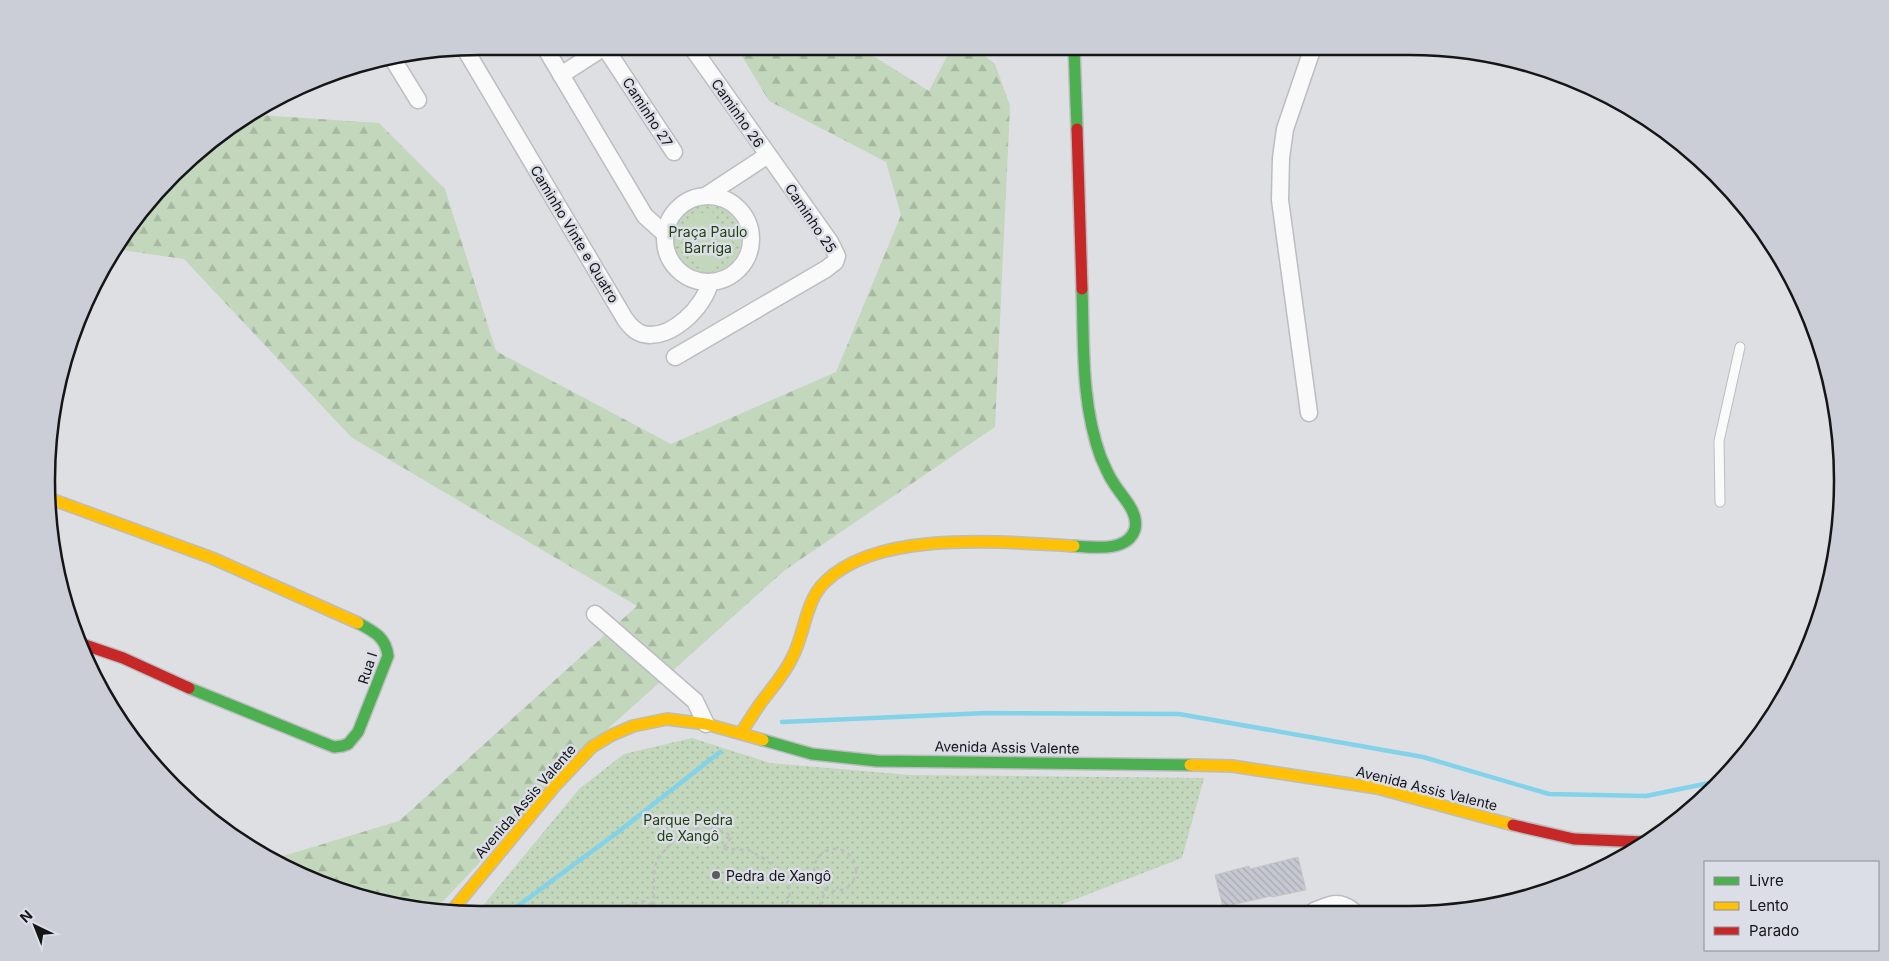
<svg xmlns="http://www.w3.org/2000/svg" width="1889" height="961" font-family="Inter,sans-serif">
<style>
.forest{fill:url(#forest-firs)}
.park{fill:url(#park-dots)}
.pitch{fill:#c2d7bb}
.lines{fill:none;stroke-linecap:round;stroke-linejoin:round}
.stream{stroke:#82d2ea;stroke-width:4.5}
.building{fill:url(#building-back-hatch);stroke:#c4c5c8}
.lane-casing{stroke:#bcbdc0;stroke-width:11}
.street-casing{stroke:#bcbdc0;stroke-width:19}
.fast-casing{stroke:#bcbdc0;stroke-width:14}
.slow-casing{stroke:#bcbdc0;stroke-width:14}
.jam-casing{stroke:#bcbdc0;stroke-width:14}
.path{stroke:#c0c0c2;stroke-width:2.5;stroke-dasharray:4 4;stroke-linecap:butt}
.lane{stroke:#fafafb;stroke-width:9}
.street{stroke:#fafafb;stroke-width:16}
.fast{stroke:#4caf50;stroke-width:11}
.slow{stroke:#ffc107;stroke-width:11}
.jam{stroke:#c62828;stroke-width:11}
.poi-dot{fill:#5b5c5f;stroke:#dbdee6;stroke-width:2}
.labels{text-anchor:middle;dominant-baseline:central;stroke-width:5;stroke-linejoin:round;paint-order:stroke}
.street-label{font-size:14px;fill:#151518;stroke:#dbdee6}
.park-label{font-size:14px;fill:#1f3f0d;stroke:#dbdee6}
.poi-label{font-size:14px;fill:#151518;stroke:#dbdee6;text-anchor:start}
.rim{fill:none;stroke:#151518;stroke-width:2.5}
</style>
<defs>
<pattern id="forest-firs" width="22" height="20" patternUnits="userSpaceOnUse" patternTransform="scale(1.25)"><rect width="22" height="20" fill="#c2d7bb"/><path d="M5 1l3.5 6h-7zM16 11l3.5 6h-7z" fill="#a6b8a0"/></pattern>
<pattern id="park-dots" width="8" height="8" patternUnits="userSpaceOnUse" patternTransform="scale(1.25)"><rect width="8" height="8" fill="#c2d7bb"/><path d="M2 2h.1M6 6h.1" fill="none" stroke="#a6b8a0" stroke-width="1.8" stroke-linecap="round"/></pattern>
<pattern id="building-back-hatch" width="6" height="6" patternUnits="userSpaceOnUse" patternTransform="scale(1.25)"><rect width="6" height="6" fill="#c5c7d1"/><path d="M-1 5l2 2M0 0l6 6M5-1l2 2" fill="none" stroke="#a8aab3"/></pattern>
</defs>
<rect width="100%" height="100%" fill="#dedfe3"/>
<!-- forest -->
<path class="forest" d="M736,46L859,47L929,91L952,47H974L995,64L1010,106L995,427L785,570L592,743L434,911L368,900L289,870L273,859L399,821L637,606L351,437L184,259L114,249L119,239L216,136L258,114L259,115L379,123L445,189L496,351L671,444L836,372L901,215L886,162L769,101Z"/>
<!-- park -->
<g class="park">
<circle cx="707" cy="239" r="34"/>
<path d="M692,738L770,763L910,775L1204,778L1182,858L1042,912L476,914L579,789L624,754Z"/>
</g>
<!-- pitch -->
<path class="pitch" d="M710,208L737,250L704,272L677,230Z"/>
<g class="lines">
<!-- stream -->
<g class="stream">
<path d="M782,722L987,713L1179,714L1423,757L1549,794L1646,796L1719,781"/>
<path d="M507,914L618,832L720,752"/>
</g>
</g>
<!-- building -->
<path class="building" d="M1298,857L1306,890L1272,897L1271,896L1223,907L1215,875L1249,866L1250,869Z"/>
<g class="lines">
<defs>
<path id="lane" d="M1720,502L1719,441L1740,347"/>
<g id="street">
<path d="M544,46L645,216L665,234"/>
<path d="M604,46L674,152"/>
<path d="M465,49L625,319C630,326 635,332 643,334C671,341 705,306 710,282"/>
<path d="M394,61L418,100"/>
<path d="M561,75L606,46"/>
<path d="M707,195L768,155"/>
<circle cx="708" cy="239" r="43"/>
<path d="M675,357L826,269L835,262L837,256L830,242L691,46"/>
<path d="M1309,413L1280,200L1281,158L1285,129L1313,47"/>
<path d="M595,614L695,701L706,724"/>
<path d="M1314,911C1330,905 1338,899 1353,911"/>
</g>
<g id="fast">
<path d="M1074,47L1077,129"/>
<path d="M1074,546C1091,547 1128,553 1135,529C1139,511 1121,496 1113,482C1108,475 1105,466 1101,458C1081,404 1084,346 1082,289"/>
<path d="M189,688L334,747L342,746L348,744L358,732L388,656C386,637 373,631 358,623"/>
<path d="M763,740L812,754L877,761L1190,765"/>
</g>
<g id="slow">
<path d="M51,499L212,558L358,623"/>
<path d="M741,733C747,724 753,714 760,704C771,689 784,675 792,658C805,634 805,601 825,582C878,529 1004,542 1074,546"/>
<path d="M1190,765L1232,766L1377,788L1513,825"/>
<path d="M450,913L555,786L592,747L612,735L633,726L667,719L706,724L763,740"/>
</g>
<g id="jam">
<path d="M1077,129L1082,289"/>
<path d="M82,644L123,658L189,688"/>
<path d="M1513,825L1574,839L1644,842"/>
</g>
</defs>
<!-- lane casing -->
<use href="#lane" class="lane-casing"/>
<!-- street casing -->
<use href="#street" class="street-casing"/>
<!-- fast casing -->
<use href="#fast" class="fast-casing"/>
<!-- slow casing -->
<use href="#slow" class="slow-casing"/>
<!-- jam casing -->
<use href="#jam" class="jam-casing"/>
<!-- path -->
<g class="path">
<circle cx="835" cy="870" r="21"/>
<path d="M654,906C654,894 653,880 655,867C657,852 685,831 700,828C711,826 723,830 732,837L722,849L749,850L766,860L786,877L789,887L790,899L778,913"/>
<path d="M603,913L643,901L664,910L666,913"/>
<path d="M817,913L826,889"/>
</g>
<!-- lane -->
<use href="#lane" class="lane"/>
<!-- street -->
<use href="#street" class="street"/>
<!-- fast -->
<use href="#fast" class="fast"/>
<!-- slow -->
<use href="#slow" class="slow"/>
<!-- jam -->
<use href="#jam" class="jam"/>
</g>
<!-- markers -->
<circle class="poi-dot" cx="716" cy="875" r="5"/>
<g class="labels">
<!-- street labels -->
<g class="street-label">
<text transform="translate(648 112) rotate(57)">Caminho 27</text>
<text transform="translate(738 113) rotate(55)">Caminho 26</text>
<text transform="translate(811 218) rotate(56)">Caminho 25</text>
<text transform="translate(575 234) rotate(59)">Caminho Vinte e Quatro</text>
<text transform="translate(367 668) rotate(-72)">Rua I</text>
<text transform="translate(1007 747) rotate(1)">Avenida Assis Valente</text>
<text transform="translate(1427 788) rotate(14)">Avenida Assis Valente</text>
<text transform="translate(525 801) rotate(-49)">Avenida Assis Valente</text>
</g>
<!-- park labels -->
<g class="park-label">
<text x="708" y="231">Praça Paulo<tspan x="708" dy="16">Barriga</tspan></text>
<text x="688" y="819">Parque Pedra<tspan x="688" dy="16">de Xangô</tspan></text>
</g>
<!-- poi labels -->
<g class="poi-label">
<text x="726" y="875">Pedra de Xangô</text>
</g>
</g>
<!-- crop -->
<path d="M0 0H1889V961H0ZM480 55H1409A425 425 0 0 1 1834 480V481A425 425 0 0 1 1409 906H480A425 425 0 0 1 55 481V480A425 425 0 0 1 480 55Z" fill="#cbced6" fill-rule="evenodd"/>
<path class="rim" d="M480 55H1409A425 425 0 0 1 1834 480V481A425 425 0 0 1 1409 906H480A425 425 0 0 1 55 481V480A425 425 0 0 1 480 55Z"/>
<!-- legend -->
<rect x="1704" y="861" width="175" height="90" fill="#dbdee6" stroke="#8c8e94"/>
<rect x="1714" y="877" width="25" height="8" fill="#4caf50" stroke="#8c8e94"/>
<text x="1749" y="886" font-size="15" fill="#151518">Livre</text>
<rect x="1714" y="902" width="25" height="8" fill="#ffc107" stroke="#8c8e94"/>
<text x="1749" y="911" font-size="15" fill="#151518">Lento</text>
<rect x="1714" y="927" width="25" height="8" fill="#c62828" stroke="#8c8e94"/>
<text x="1749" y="936" font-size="15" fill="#151518">Parado</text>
<!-- north arrow -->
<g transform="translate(35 926) rotate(317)" stroke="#dbdee6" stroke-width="4" paint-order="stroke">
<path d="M0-4L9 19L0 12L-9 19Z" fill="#151518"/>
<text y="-8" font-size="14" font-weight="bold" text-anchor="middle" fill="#151518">N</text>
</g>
</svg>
